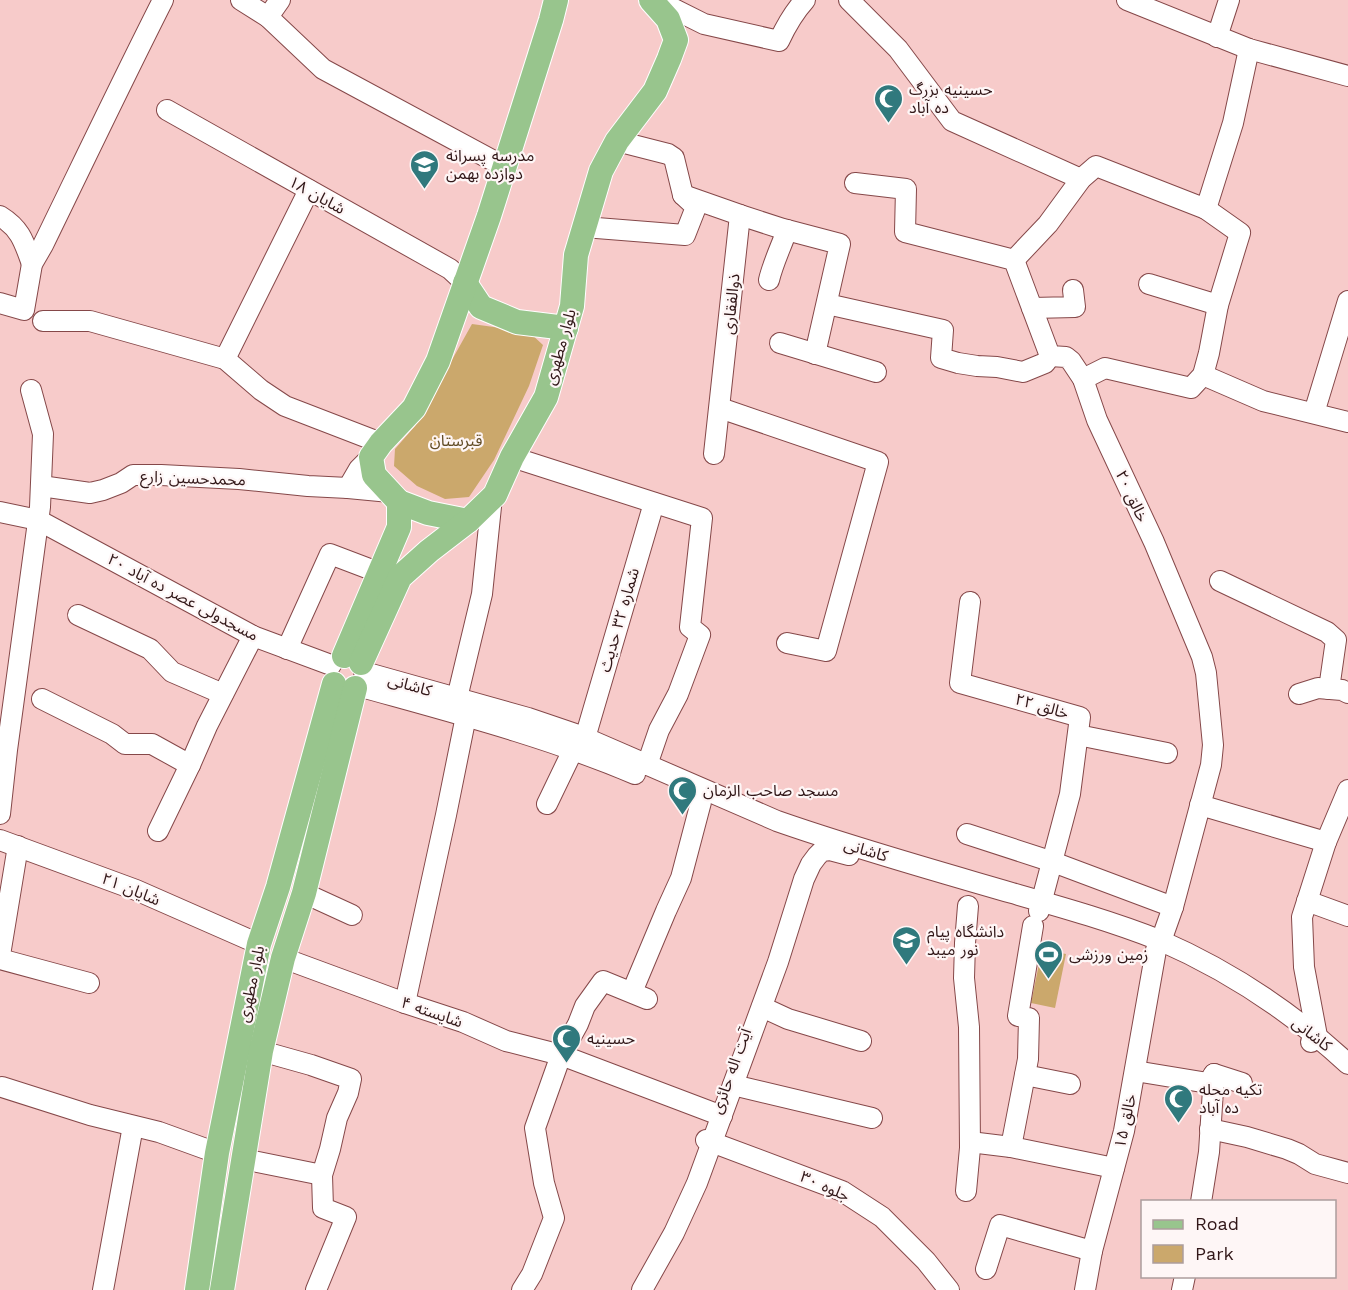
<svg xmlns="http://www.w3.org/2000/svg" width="1348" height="1290" font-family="'Work Sans','Noto Sans Arabic',sans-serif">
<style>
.green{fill:#cba86c}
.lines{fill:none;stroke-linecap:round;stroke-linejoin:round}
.minor-casing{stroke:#854849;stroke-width:22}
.major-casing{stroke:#fff;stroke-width:26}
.minor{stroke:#fff;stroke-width:20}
.major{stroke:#98c58d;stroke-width:24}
.labels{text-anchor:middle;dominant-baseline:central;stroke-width:4.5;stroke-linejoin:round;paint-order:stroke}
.poi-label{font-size:16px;fill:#311718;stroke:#fef6f6;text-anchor:start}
.street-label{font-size:16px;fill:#311718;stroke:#fef6f6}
.park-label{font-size:16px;fill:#624c25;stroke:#fef6f6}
</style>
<rect width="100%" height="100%" fill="#f7cbca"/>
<!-- green -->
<g class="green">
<path d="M472,324L529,332L543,345L529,386L494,460L469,497L445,499L417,486L394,466L395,449L415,426Z"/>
<path d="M1042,949L1066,954L1055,1008L1031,1003Z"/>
</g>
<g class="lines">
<defs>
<g id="minor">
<path d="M241,0L268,17L323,69L505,167"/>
<path d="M656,0L704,24L779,41C786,26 794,12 805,0"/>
<path d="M849,0L898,49L952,121L1081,179"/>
<path d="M1127,0L1249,49L1348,76"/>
<path d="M268,17L280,0"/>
<path d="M1217,37L1229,0"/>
<path d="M167,110L450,269L465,283"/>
<path d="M855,183L906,189L905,232L1014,260L1050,356L1066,357L1071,361L1083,379L1097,420L1154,542L1202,657L1206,673L1213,745L1211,765L1173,907L1161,941L1156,950L1124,1131L1092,1251L1085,1290"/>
<path d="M683,195L740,215L714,454"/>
<path d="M740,215L783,229L840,244L815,354"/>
<path d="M0,216C21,229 24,242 32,264"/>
<path d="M584,227L685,235L696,207L683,195L674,158L668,154L617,141"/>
<path d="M1014,260L1048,224L1081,179L1096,166L1206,209L1233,123L1249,49"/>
<path d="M769,280C773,263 781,247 787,230"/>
<path d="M1149,284L1218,305"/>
<path d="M0,303L24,310L32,264L43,245C83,163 122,81 163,0"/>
<path d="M827,304L943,330L941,358L958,363L977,366L997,367L1023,372L1045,363L1050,356"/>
<path d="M1032,308L1075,307L1073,290"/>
<path d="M43,321H90L225,359L261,390L285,406L381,443"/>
<path d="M780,343L876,372"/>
<path d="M225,359L309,190"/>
<path d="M1203,375L1263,401L1348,422"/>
<path d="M1083,379L1105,368L1191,388L1203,375L1209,353L1218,305L1240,233L1206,209"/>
<path d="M720,408L878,462L826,651L787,643"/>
<path d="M1314,413L1348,301"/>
<path d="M371,457L359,469L348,488L390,492"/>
<path d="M512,457L702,518L690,627L700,635L678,694L659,730L647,765"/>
<path d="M41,486L90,493L103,490L121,483L133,475H161L239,479L308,486L348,488"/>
<path d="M0,512L38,520L253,636L331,665"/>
<path d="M1220,581L1327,632L1336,640L1329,689"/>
<path d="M970,602L960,683L1080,717L1070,794L1039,911"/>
<path d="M78,615L150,649L172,672L223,694"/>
<path d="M287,649L330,554L380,573"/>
<path d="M364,672L528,718L581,736L777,821C854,848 933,870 1012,893C1061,907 1111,921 1159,940C1228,970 1293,1013 1348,1064"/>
<path d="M358,686C451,712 545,736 635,774"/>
<path d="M1299,694L1318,688L1342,690L1348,693"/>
<path d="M42,699L112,734L125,744H152L190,765"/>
<path d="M1078,735L1167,753"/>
<path d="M585,738L654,503"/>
<path d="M547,804L573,750"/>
<path d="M1200,805L1326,842L1348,790"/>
<path d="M0,814L7,750L40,507L43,434L31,390"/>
<path d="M158,831L190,765L207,726L253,636"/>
<path d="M967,834L1053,862L1173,907"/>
<path d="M0,840L136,890L259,944"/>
<path d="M304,893L352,915"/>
<path d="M1307,901L1348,916"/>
<path d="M0,955L18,846"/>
<path d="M283,958L405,1003L463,1022L506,1041L561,1055L722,1116"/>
<path d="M0,959L89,983"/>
<path d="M632,992L666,911L681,878L701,802"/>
<path d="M405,1003L446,815L466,716L457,698L482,594L492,497"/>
<path d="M762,1007L788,1019L861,1041"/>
<path d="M1311,1042L1317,1036L1304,967L1302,917L1326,842"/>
<path d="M261,1051L311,1065L351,1079L348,1093L337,1118L330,1149L322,1175L323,1208L346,1217L316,1290"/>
<path d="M1135,1071L1208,1083L1214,1074L1242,1083"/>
<path d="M1025,1075L1070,1084"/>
<path d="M733,1085L872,1118"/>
<path d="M2,1087L90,1115L159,1132L217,1153"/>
<path d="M1210,1129L1247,1137L1287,1149L1299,1154L1315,1164L1348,1173"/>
<path d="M706,1140L842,1191L882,1217L926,1261L949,1290"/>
<path d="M970,1142L1011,1147L1114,1168"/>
<path d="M1011,1147L1028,1059L1029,1018L1018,1016L1033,926"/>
<path d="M243,1159L322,1175"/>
<path d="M966,1191L970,1148L969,1027L964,978L965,943L968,906"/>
<path d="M1201,1202L1209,1152L1214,1074"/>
<path d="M986,1269L1000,1225L1092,1251"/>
<path d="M103,1290L133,1126"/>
<path d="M522,1290L532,1274L554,1218L544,1183L535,1128L561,1055L578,1024L585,1006L603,981L647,999"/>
<path d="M642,1290L674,1233L697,1183L778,962L804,879L811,864L817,856L822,851L830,850L849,855"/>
<path d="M1182,1290L1185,1276"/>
</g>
<g id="major">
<path d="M465,283L481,307L517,322L566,328"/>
<path d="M399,502L428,513L468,521"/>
<path d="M344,656L399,527V502L374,475L371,457L381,443L414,408L438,361L489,216L551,20L556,0"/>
<path d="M361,663L400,577L429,551L468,521L495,495L512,457L546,397L572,306L576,255L601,171L617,141L655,91L669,59L676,40L668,19L651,0"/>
<path d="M197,1290L217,1153L259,944L278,887L334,684"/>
<path d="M222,1290L261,1051L283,958L304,893L355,688"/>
</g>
</defs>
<!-- minor casing -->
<use href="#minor" class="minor-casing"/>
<!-- major casing -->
<use href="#major" class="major-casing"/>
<!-- minor -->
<use href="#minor" class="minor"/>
<!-- major -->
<use href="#major" class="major"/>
</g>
<!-- icons -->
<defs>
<symbol id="mosque-pin" viewBox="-11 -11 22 30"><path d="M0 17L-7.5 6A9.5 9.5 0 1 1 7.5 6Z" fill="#30797d" stroke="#fef6f6"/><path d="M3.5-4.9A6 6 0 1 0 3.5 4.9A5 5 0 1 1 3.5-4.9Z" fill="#fff"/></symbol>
<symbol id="school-pin" viewBox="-11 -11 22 30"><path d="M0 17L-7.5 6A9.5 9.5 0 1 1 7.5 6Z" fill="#30797d" stroke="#fef6f6"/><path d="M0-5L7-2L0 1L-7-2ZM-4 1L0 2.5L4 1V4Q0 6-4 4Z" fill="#fff"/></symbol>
<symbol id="university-pin" viewBox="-11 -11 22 30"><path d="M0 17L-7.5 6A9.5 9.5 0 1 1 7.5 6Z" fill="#30797d" stroke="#fef6f6"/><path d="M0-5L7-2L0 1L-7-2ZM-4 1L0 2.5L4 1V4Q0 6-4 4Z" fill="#fff"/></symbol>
<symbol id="stadium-pin" viewBox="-11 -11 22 30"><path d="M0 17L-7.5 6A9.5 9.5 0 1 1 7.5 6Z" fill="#30797d" stroke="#fef6f6"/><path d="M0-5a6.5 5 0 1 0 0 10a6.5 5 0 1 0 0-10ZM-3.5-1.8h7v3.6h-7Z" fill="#fff"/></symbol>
</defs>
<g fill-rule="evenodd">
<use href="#mosque-pin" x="872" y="82" width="33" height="45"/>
<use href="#school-pin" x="408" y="148" width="33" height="45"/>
<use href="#mosque-pin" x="666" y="774" width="33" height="45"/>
<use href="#university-pin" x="890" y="924" width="33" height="45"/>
<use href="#stadium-pin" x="1032" y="938" width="33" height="45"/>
<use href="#mosque-pin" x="550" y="1022" width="33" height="45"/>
<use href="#mosque-pin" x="1162" y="1082" width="33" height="45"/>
</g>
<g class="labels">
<!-- poi labels -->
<g class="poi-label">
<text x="909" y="89">حسینیه بزرگ<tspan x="909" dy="18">ده آباد</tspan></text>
<text x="446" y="155">مدرسه پسرانه<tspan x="446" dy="18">دوازده بهمن</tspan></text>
<text x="703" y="790">مسجد صاحب الزمان</text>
<text x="927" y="931">دانشگاه پیام<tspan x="927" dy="18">نور میبد</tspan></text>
<text x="1069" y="954">زمین ورزشی</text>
<text x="587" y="1038">حسینیه</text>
<text x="1199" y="1089">تکیه محله<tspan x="1199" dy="18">ده آباد</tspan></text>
</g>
<!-- street labels -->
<g class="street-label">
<text transform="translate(317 195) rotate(29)">شایان ۱۸</text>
<text transform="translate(731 304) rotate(-84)">ذوالفقاری</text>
<text transform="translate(560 347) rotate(-74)">بلوار مطهری</text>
<text transform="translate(193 478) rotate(2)">محمدحسین زارع</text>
<text transform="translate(1132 496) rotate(65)">خالق ۲۰</text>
<text transform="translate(183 597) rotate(28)">مسجدولی عصر ده آباد ۲۰</text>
<text transform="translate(619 620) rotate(-74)">شماره ۳۲ حدیث</text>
<text transform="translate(410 685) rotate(16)">کاشانی</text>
<text transform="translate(1042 706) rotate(16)">خالق ۲۲</text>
<text transform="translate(866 850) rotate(17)">کاشانی</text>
<text transform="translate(131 889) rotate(22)">شایان ۲۱</text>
<text transform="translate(251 984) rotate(-78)">بلوار مطهری</text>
<text transform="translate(432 1012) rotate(19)">شایسته ۴</text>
<text transform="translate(1312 1034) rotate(38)">کاشانی</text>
<text transform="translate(731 1071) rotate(-70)">آیت اله حائری</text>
<text transform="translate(1125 1121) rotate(-78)">خالق ۱۵</text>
<text transform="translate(825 1186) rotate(24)">جلوه ۳۰</text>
</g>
<!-- park labels -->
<g class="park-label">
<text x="456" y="440">قبرستان</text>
</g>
</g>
<!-- legend -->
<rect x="1141" y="1200" width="195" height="78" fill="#fef6f6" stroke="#ac9d9d" stroke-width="1.5"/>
<rect x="1153" y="1220" width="30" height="9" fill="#98c58d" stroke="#ac9d9d" stroke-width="1.5"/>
<text x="1195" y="1230" font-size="18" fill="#311718">Road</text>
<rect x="1153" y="1245" width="30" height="18" fill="#cba86c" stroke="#ac9d9d" stroke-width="1.5"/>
<text x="1195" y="1260" font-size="18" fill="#311718">Park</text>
</svg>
